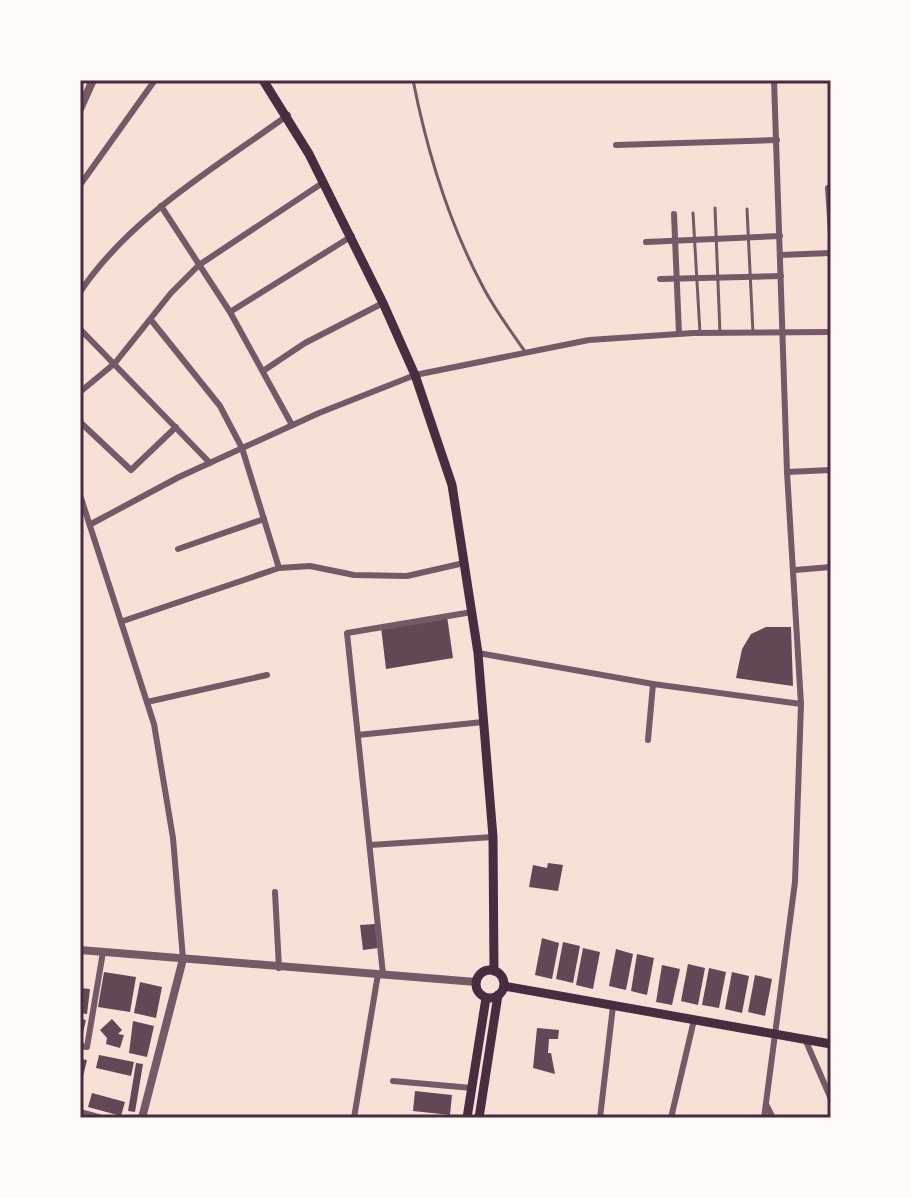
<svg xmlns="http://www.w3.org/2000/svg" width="911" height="1198" font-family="Manrope,sans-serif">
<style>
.building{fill:#644757}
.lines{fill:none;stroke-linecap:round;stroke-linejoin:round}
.service{stroke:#755966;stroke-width:3}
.minor{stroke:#755966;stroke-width:6}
.tertiary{stroke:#755966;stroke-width:8}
.secondary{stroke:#4a2c40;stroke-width:9}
.neatline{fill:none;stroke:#4a2c40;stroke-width:3}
</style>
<rect width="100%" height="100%" fill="#f7e1d7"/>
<!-- building -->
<g class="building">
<path d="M447,616L453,658L386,669L381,627Z"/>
<path d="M766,627H791L793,686L736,678L742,649L751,634Z"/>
<path d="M548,863L563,865L558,891L529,887L533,865L547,868Z"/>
<path d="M375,924L378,948L363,950L360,925Z"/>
<path d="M542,938L559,943L552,979L535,975Z"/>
<path d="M563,942L580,946L573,983L556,979Z"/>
<path d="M583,948L600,952L593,989L576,985Z"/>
<path d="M616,949L633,954L626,990L609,986Z"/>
<path d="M637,954L654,958L647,995L631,991Z"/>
<path d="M688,964L705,968L698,1005L681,1001Z"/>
<path d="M662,965L680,969L672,1005L656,1002Z"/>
<path d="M709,968L726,972L719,1008L702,1005Z"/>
<path d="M104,972L136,977L130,1012L98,1007Z"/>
<path d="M732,972L749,976L742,1013L725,1009Z"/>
<path d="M755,975L772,979L765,1016L748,1012Z"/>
<path d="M140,982L162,987L156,1018L134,1013Z"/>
<path d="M80,988L90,989L87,1014L80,1013Z"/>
<path d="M80,1019L86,1020L81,1041L80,1040Z"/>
<path d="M112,1019L122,1030L118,1034L124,1035L120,1048L106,1044L107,1038L100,1030Z"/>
<path d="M133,1021L154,1026L147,1057L129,1053Z"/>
<path d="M537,1028L559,1030L558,1039H549L548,1053H551L555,1074L533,1068Z"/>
<path d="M99,1055L134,1062L131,1076L96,1068Z"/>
<path d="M80,1059L87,1060L81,1085H80Z"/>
<path d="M136,1063L143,1064L135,1112L128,1111Z"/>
<path d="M415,1091L452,1095L450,1115L413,1111Z"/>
<path d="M92,1093L125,1102L121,1116L88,1107Z"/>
</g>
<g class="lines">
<!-- service -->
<g class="service">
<path d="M413,80C427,151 448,221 482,285C494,309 511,331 526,353"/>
<path d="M715,208L720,333"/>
<path d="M747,209L753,333"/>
<path d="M693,213L700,333"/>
</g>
<!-- minor -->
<g class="minor">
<path d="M616,145L777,140"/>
<path d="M80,185L155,80"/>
<path d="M828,188L831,233"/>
<path d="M161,206L230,312L292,425"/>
<path d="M674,214L679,334"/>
<path d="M646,242L780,236"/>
<path d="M780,255L831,253"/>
<path d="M660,279L781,276"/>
<path d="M80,292C131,216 215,168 288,115"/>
<path d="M230,312L352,236"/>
<path d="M151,320L220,406L242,448L279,568"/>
<path d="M80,329L210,463"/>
<path d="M263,371L305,343L383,303"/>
<path d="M80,392L115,363L171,293L199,265L324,182"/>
<path d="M80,422L131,470L176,427"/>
<path d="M787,472L831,470"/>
<path d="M80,495L154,724L173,838L183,959"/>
<path d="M91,524L179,477L319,413L415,375L589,340L693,333L831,332"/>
<path d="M178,549L264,519"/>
<path d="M795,570L831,567"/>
<path d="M123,621L279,568L310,566L354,575L407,576L464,563"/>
<path d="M478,653L653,684L801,704"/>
<path d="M147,702L267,675"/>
<path d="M358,735L483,722"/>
<path d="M648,740L653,684"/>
<path d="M370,845L493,837"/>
<path d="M275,892L279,968"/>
<path d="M383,974L347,633L472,612"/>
<path d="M805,1039L831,1099"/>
<path d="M80,1046L87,1047L103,952"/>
<path d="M393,1081L472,1088"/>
<path d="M767,1106L773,1118"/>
<path d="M80,1112L102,1118"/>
<path d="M354,1118L378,974"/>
<path d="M600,1118L613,1006"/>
<path d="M671,1118L694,1020"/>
<path d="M764,1118L795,882L801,704L787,472L774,80"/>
</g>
<!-- tertiary -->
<g class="tertiary">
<path d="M80,109L93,80"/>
<path d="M80,950L476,982"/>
<path d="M142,1118L183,959"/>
</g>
<!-- secondary -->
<g class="secondary">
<path d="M263,80L309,154L383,303L415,375L452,485L478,653L493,837L494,971"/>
<circle cx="490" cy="984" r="14"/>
<path d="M504,986L831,1044"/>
<path d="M467,1118L486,998"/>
<path d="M479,1118L498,995"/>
</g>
</g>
<!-- border -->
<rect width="911" height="1198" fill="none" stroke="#fffaf5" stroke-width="164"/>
<rect x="82" y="82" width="747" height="1034" class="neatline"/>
</svg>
